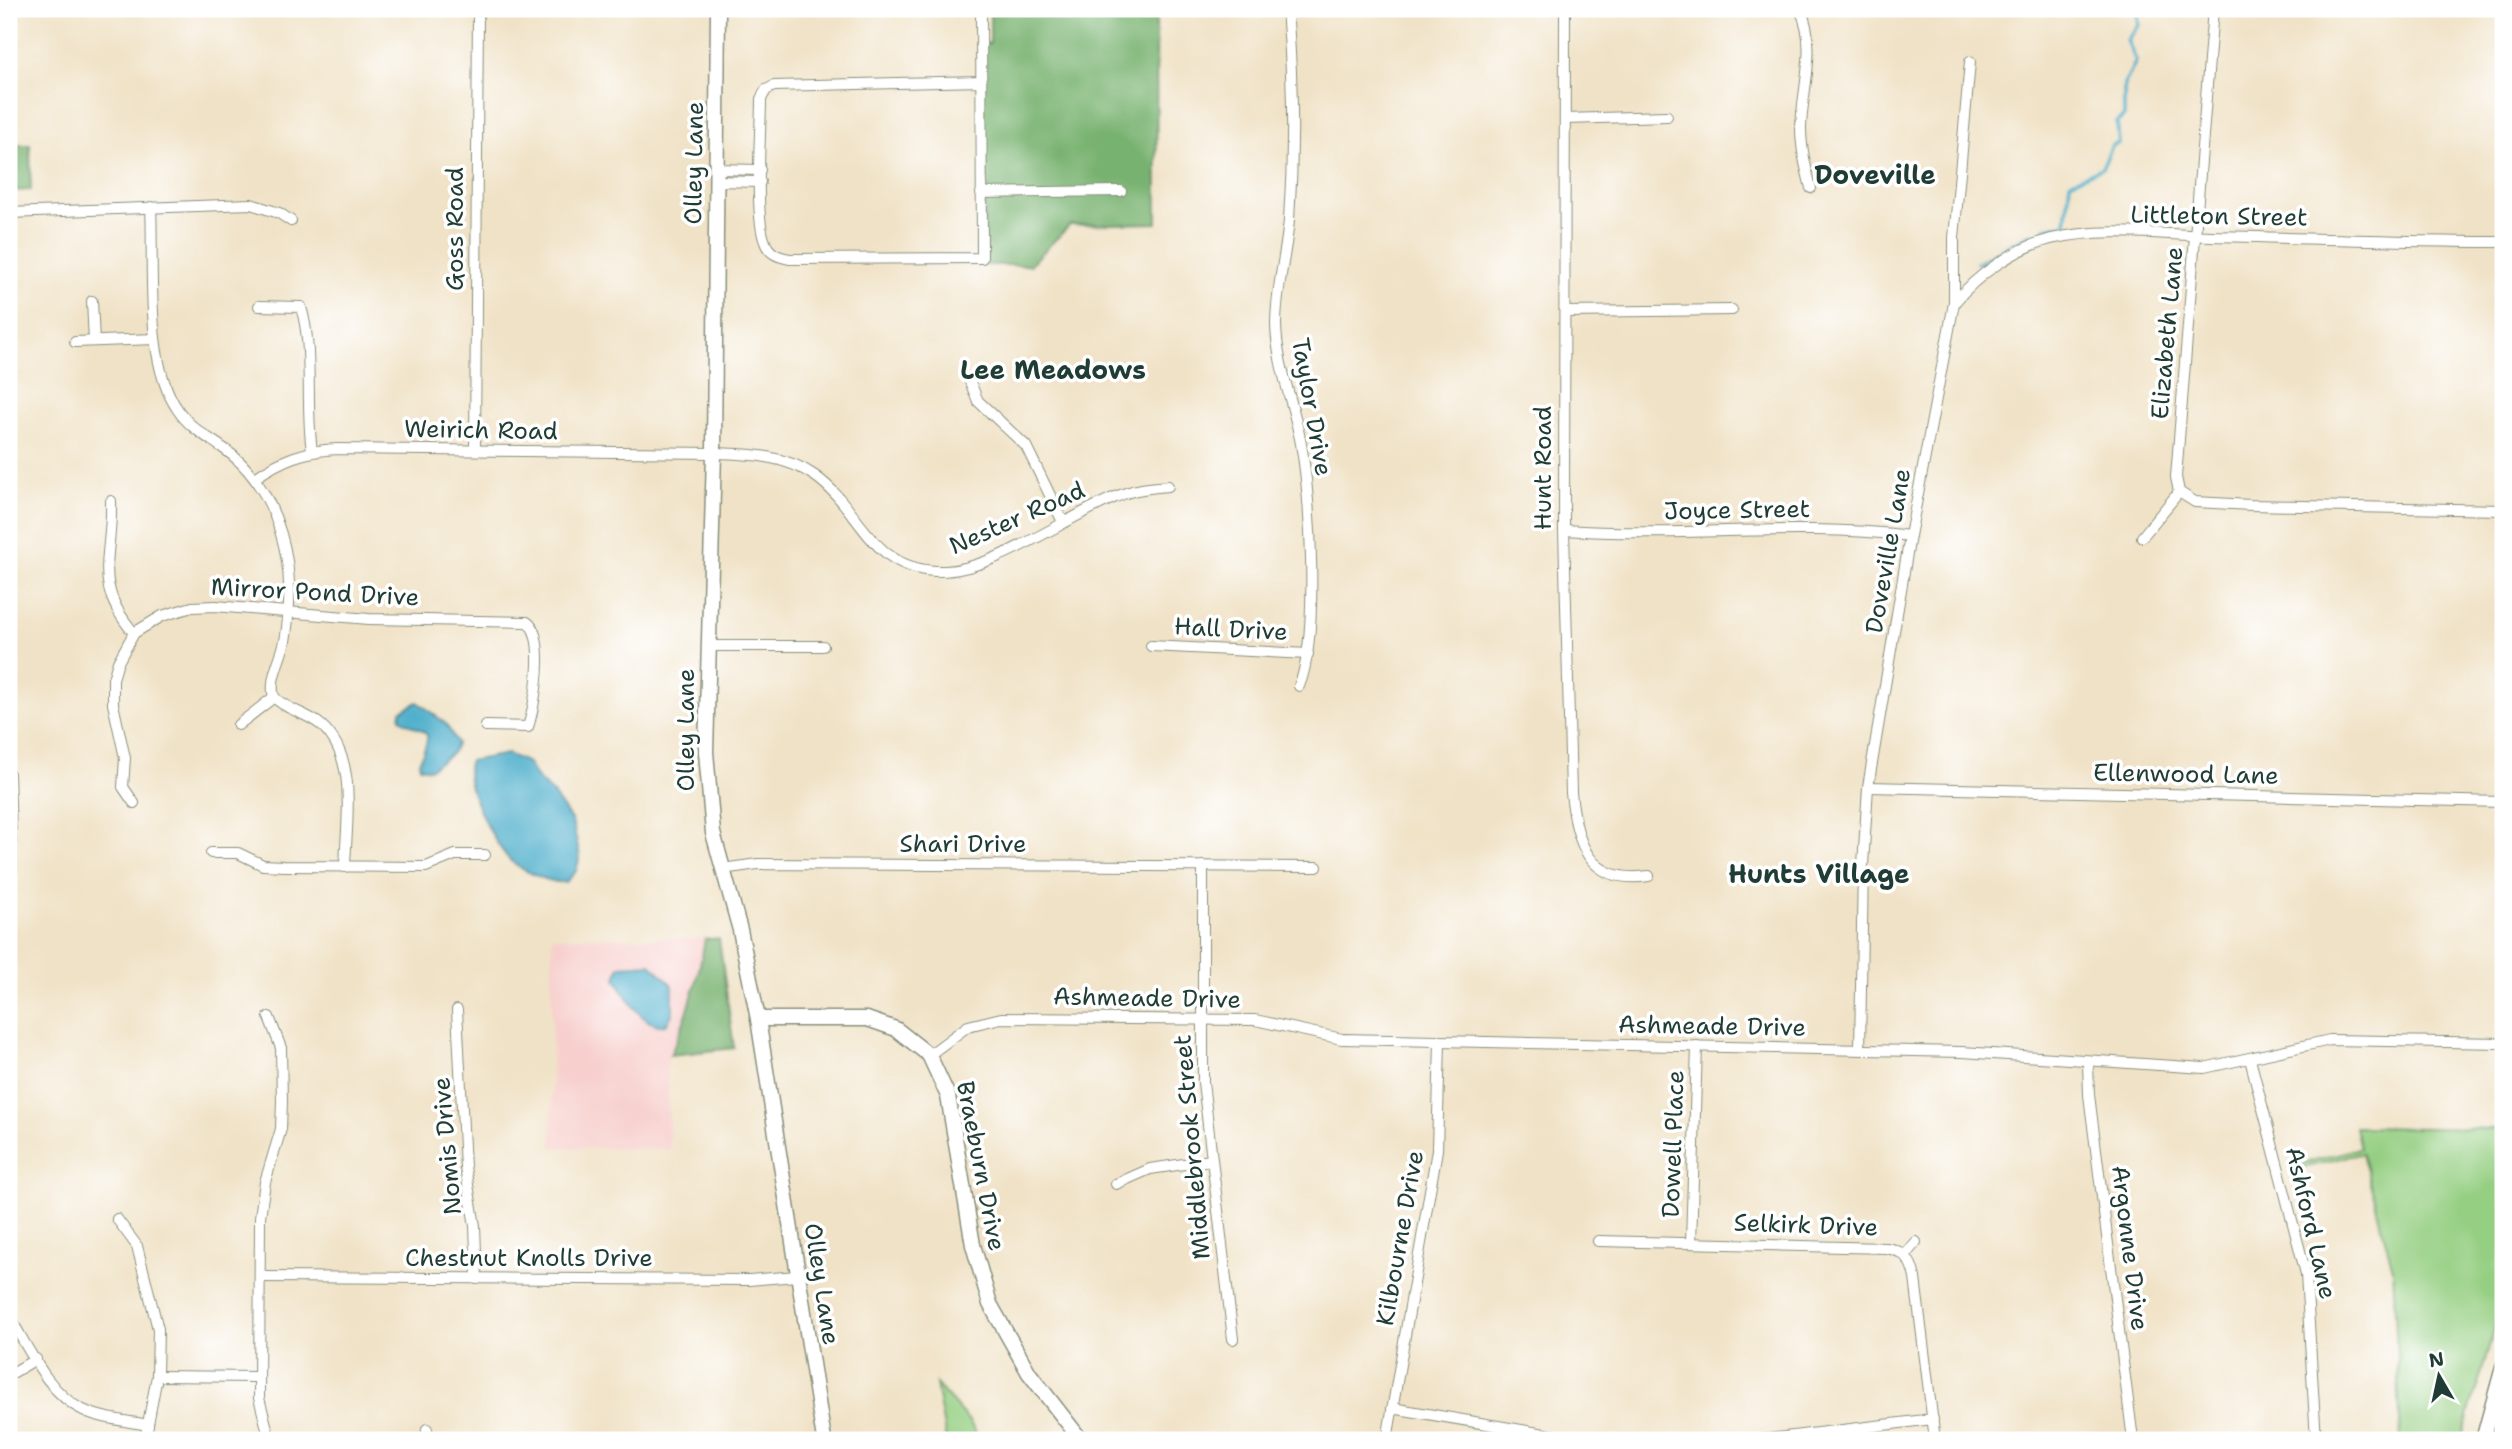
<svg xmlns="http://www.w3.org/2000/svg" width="2512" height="1449" font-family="'Shantell Sans',sans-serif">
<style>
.built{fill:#f7d0ce}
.green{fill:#95cf82;stroke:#5a865b;stroke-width:2}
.forest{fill:#78b270;stroke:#4c7852;stroke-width:2}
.water{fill:#4badca;stroke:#35757f;stroke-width:2}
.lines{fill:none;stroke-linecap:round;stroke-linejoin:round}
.stream{stroke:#4badca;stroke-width:3.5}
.street-casing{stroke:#88907d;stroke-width:12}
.secondary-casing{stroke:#88907d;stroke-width:17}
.street{stroke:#fff;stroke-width:10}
.secondary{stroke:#fff;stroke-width:14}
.labels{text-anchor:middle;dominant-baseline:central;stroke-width:7;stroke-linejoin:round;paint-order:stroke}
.street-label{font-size:24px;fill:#1f3d34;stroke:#fff}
.neighbourhood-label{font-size:26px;font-weight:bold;fill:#1f3d34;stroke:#fff}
</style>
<rect width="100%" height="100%" fill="#fff"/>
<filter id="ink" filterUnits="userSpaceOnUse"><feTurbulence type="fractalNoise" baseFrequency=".0143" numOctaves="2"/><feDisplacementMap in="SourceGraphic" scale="14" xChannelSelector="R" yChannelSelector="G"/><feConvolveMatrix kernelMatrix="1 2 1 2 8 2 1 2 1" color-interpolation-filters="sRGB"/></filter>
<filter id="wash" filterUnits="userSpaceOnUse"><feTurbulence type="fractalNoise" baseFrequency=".00686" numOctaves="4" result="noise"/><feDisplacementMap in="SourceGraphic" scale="28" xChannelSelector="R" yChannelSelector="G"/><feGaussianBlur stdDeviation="1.57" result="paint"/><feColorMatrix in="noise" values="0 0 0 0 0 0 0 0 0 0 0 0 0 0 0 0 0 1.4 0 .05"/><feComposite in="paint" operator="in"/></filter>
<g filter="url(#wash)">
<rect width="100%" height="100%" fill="#f0e2c6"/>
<!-- built -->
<path class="built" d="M552,937L705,939L698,979L683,1026L667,1061L670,1149L552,1147Z"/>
<!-- green -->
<g class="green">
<path d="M2355,1127L2503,1129V1300L2461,1440H2401L2393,1269L2362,1153L2295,1170L2293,1166L2360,1148Z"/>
<path d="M936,1384L969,1421L980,1440H946Z"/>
</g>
<!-- forest -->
<g class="forest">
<path d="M990,9H1156L1157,223L1070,225L1030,265H985L982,44L990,43Z"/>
<path d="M9,145H30L31,190L9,191Z"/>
<path d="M705,939H719L734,1048L670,1055C688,1018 698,980 705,939Z"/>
</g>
<!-- water -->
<g class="water">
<path d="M418,702L446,724L457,743L452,753L430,769L420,767L419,762C436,724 425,736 400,719L401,711Z"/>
<path d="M507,754L528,763L535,776L553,794L572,821L580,856L576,871L566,882C551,884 525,872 512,862C496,848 459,780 470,761Z"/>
<path d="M651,964L673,986V1013L666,1025C643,1029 625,996 616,978L620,966Z"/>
</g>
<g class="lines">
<!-- stream -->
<g class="stream">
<path d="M2045,228L2066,224L2070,182L2102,168L2112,146L2119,143L2117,123L2124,116V85L2136,61L2127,40L2139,25L2137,9"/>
<path d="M1977,263L2030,234"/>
<path d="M957,1439L959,1440"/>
</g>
</g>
</g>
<g filter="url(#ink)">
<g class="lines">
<defs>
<g id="street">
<path d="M1287,9C1293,79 1294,149 1289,220C1286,255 1276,289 1276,325C1277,366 1294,404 1301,444C1311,497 1319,639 1299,686"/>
<path d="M1565,9L1564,530L1571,793C1577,844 1588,885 1649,876"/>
<path d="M1800,9C1818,45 1802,89 1801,128C1801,149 1806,168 1811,188"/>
<path d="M2213,9L2176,477L2179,492L2195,502L2251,505L2503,510"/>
<path d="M981,81L774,86L766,90L761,99C761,131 754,216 765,242C769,254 779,257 790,259L982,258L981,9"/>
<path d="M1565,119L1667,116"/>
<path d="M716,169L760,170"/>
<path d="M716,181L760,182"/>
<path d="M981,193L1121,191"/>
<path d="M151,207C154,265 144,363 178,410C189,427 206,436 223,448C252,468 271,500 281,534C291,567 291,601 286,635C284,655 268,677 274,697"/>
<path d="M9,213L251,204L279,213L291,221"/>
<path d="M92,301L94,341"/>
<path d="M1954,303C1977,275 2015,248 2051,239C2101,227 2159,234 2210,236C2308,238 2406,242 2503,242"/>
<path d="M259,306L301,307C314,350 305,404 312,451"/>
<path d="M1565,312L1732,310"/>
<path d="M75,342L155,339"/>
<path d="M970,382L978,401L1026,446L1063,522"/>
<path d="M475,450L478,9"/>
<path d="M255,478C282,459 304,451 337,449L714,453C750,454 785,455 815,476C861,508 869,568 936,571C994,574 1070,512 1126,493C1140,488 1154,487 1168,486"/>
<path d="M111,501C113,558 91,583 134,633"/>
<path d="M1564,530C1679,538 1794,522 1910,536"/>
<path d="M2142,537L2179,492"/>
<path d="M708,646H823"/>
<path d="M1151,646L1308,654"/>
<path d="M274,697C286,710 307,713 321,725C359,758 346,822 345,867"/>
<path d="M238,725L274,697"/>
<path d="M9,774L12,868L9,890"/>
<path d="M1868,787L2503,802"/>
<path d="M134,803L123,787L125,758L113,704V679L118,662L134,633L162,616L192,607L215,606L369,619L527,622C547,636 535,706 528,727L486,726"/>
<path d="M211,853H238L263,865L284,866L426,867L455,855H485"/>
<path d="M1203,866V1082L1233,1339"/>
<path d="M722,869L758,864L1317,867"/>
<path d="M457,1010L465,1167L475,1226L477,1279"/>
<path d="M269,1017L281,1048L282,1101L281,1129L265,1182L260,1217L259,1398L270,1440"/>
<path d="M1860,1050L1863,865L1868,787L1910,536L1954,303V238L1970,62"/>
<path d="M929,1055L968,1026L1001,1018L1255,1020L1342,1039L1962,1052L2204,1068L2330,1040L2503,1043"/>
<path d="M2250,1059L2306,1274L2316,1440"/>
<path d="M2088,1061L2089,1095L2133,1440"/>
<path d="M1116,1184L1150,1169L1211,1160"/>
<path d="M117,1219L137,1246L158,1329L157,1376L145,1440"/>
<path d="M1598,1241L1886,1248C1905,1251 1911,1259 1915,1278L1935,1440"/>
<path d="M1691,1243L1697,1046"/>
<path d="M1906,1254L1916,1242"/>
<path d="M260,1277L749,1280L797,1276"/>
<path d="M9,1316C28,1347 48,1394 83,1410C102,1419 127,1421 148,1425"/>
<path d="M9,1375L36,1359"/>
<path d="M157,1376L258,1377"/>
<path d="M1392,1408L1581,1440"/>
<path d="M426,1440L427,1429"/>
<path d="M1387,1440L1437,1150L1440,1042"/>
<path d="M1760,1440L1933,1419"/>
</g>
<g id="secondary">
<path d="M718,9L714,453L706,752L713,833L740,930L758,1019L824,1440"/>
<path d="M758,1019H867L896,1029L929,1055L948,1096L973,1245L990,1304L1029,1373L1081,1440"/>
<path d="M2483,1440L2503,1367"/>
</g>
</defs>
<!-- street casing -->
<use href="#street" class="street-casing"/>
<!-- secondary casing -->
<use href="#secondary" class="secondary-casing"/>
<!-- street -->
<use href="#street" class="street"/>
<!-- secondary -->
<use href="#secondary" class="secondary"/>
</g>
</g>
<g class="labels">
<!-- street labels -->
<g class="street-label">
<text transform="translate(694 163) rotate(-89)">Olley Lane</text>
<text transform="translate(2219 216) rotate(1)">Littleton Street</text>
<text transform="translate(455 229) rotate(-90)">Goss Road</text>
<text transform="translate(2167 333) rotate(-85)">Elizabeth Lane</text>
<text transform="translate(1312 407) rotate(80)">Taylor Drive</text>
<text transform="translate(481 430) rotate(1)">Weirich Road</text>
<text transform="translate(1543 468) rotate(-90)">Hunt Road</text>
<text transform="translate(1737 510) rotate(-1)">Joyce Street</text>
<text transform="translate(1017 518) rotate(-24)">Nester Road</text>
<text transform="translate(1888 551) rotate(-80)">Doveville Lane</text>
<text transform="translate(315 592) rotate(3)">Mirror Pond Drive</text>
<text transform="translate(1231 629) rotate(3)">Hall Drive</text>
<text transform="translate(686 730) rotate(-90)">Olley Lane</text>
<text transform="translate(2186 774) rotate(1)">Ellenwood Lane</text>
<text x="963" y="844">Shari Drive</text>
<text transform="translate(1147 998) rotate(1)">Ashmeade Drive</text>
<text transform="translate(1712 1026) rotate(1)">Ashmeade Drive</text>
<text transform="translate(1673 1144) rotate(-88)">Dowell Place</text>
<text transform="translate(447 1146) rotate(-95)">Nomis Drive</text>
<text transform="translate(1192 1147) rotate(-95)">Middlebrook Street</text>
<text transform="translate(981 1166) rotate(79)">Braeburn Drive</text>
<text transform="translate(2311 1223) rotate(77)">Ashford Lane</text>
<text transform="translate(1806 1225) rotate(2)">Selkirk Drive</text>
<text transform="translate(1400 1238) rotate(-80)">Kilbourne Drive</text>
<text transform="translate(2130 1248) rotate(83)">Argonne Drive</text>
<text x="529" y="1258">Chestnut Knolls Drive</text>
<text transform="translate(822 1284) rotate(81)">Olley Lane</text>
</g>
<!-- neighbourhood labels -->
<g class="neighbourhood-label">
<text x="1875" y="174">Doveville</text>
<text x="1053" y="369">Lee Meadows</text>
<text x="1819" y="873">Hunts Village</text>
</g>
</g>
<!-- margin -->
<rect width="2512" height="1449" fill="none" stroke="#fff" stroke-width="35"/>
<!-- north arrow -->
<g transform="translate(2439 1376) rotate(351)" stroke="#ffffff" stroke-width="5" paint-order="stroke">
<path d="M0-5L12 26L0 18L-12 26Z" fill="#1f3d34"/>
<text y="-10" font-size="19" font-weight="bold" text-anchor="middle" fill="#1f3d34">N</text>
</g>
</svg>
